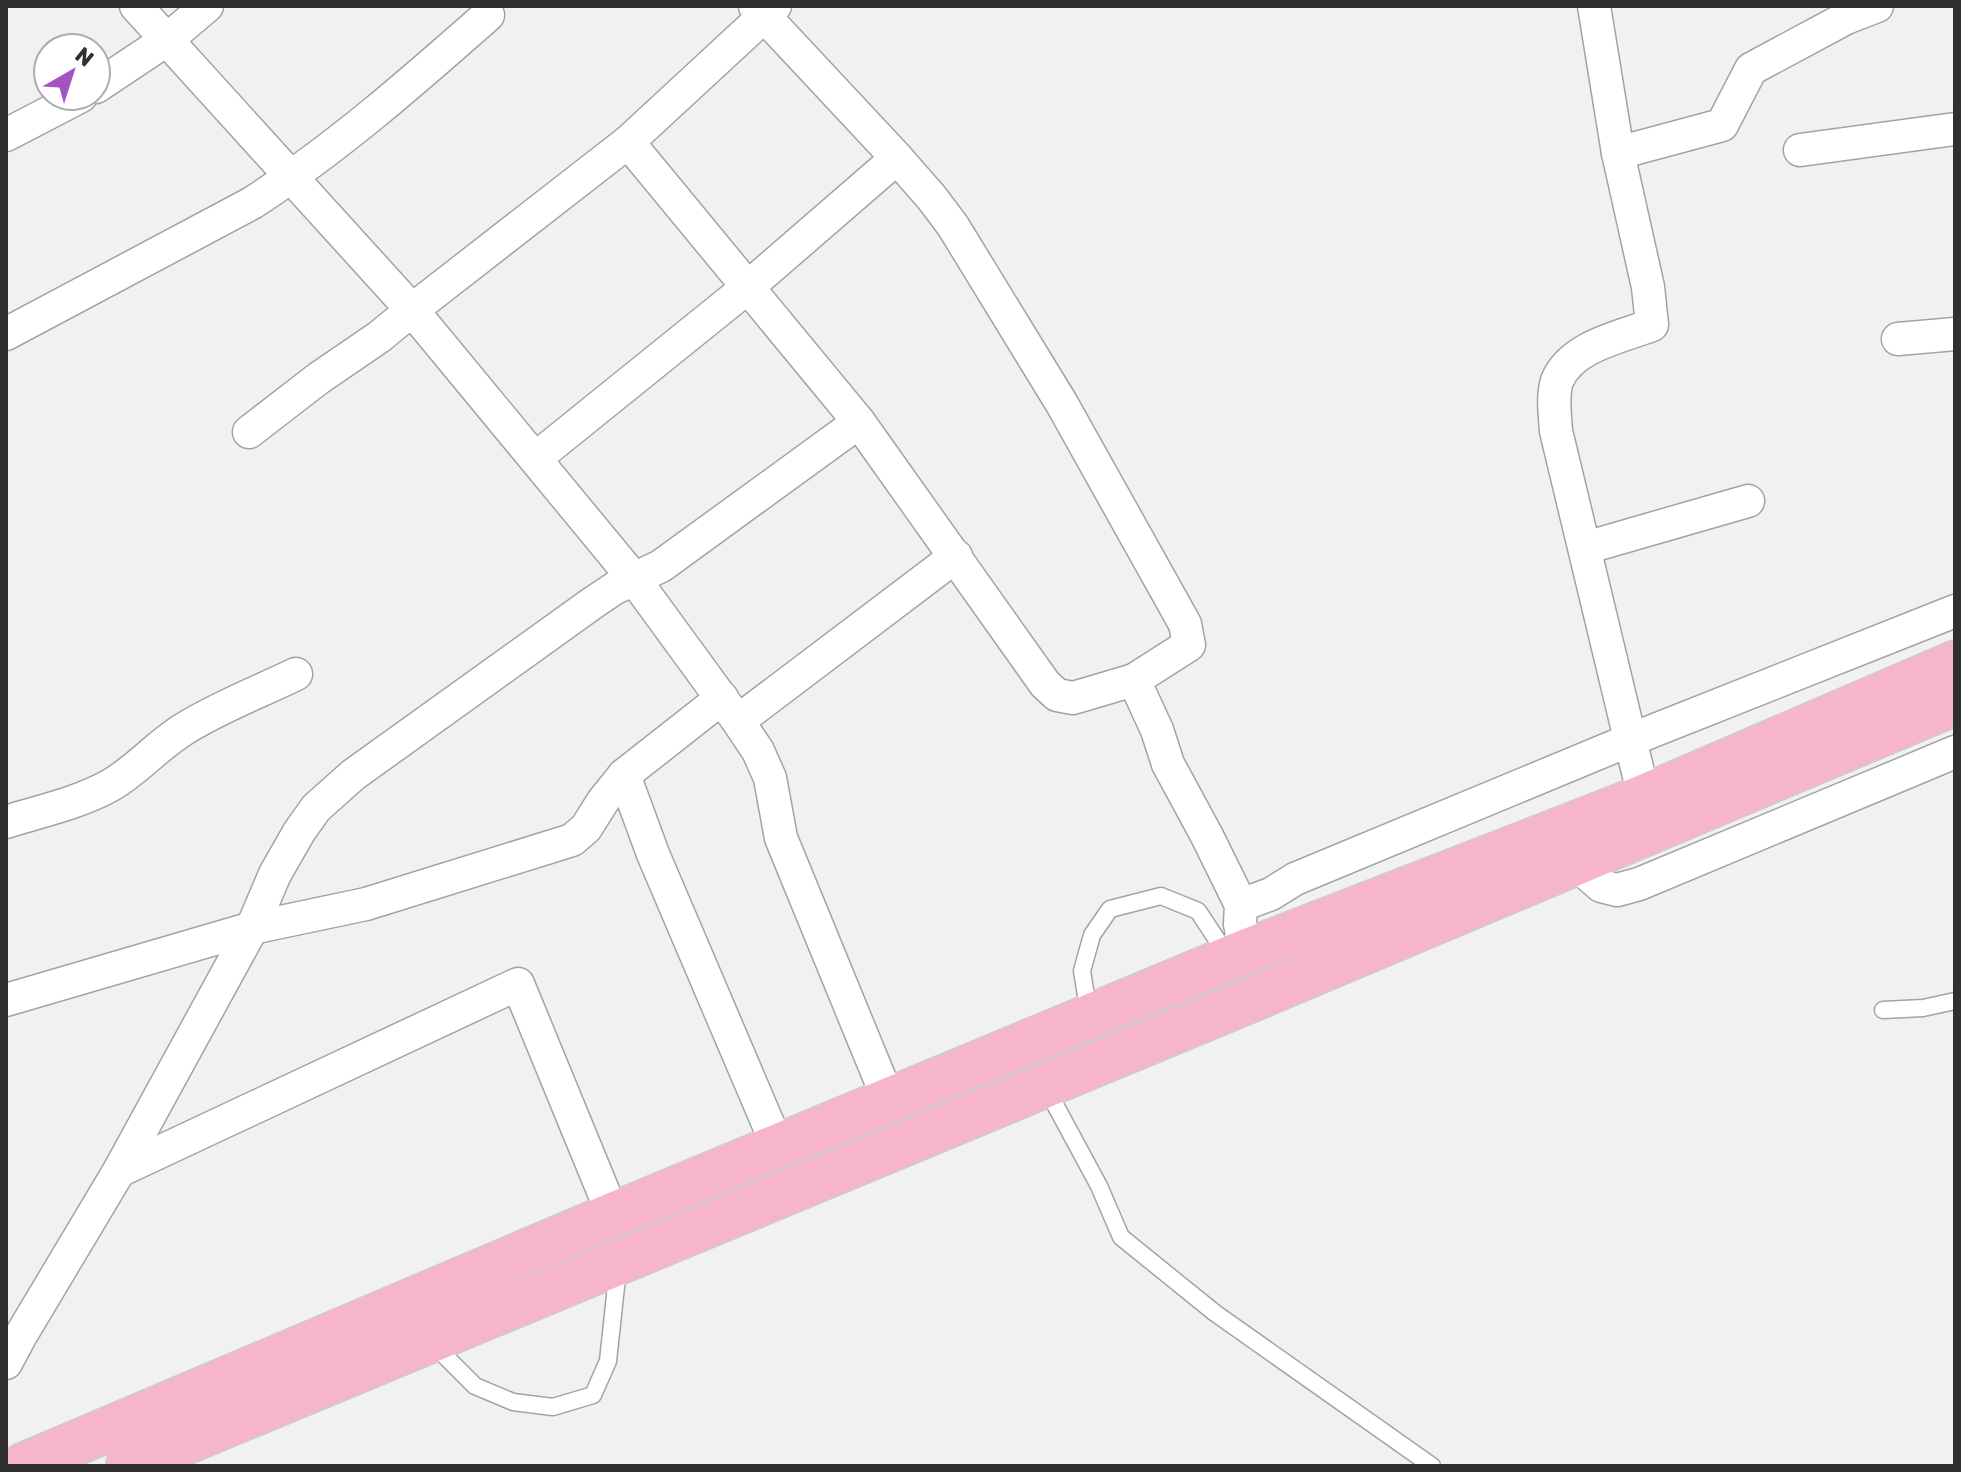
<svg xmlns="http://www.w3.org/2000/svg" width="1961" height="1472" font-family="Rubik,sans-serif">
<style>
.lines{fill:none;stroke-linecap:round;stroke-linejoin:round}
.lane-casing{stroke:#a2a3a5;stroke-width:19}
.street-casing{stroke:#a2a3a5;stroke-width:35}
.primary-casing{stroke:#cdcdce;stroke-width:47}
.lane{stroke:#fff;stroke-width:16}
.street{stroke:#fff;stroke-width:32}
.primary{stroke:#f6b5c8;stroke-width:44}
</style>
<rect width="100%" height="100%" fill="#f1f1f4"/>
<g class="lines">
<defs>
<g id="lane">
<path d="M1883,1010L1923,1008L1955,1001"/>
<path d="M1089,1014L1082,971L1092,935L1110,909L1161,896L1198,911L1229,958"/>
<path d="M1045,1086L1099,1186L1121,1237L1215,1313L1432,1466"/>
<path d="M433,1344L475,1386L513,1402L553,1407L593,1395L608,1361L618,1268"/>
</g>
<g id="street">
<path d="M136,6L412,310L635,580L738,721L758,751L770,778L781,838L889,1101"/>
<path d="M755,6L897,158L932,198L953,226L1062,404L1185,624L1189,645L1134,680L1157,730L1168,764L1207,836L1241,905L1240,924L1245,952"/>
<path d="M1594,6L1618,153L1648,287L1652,325C1621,337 1571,346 1557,381C1552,396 1555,415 1556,431L1644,797"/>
<path d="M96,87L168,39L207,6"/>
<path d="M6,135L81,96"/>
<path d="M628,142L859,422L1045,684L1057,695L1073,698L1134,680"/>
<path d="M1800,150L1955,129"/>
<path d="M1618,153L1722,125L1751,69L1846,18L1877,6"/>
<path d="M6,334L252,203C337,148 412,82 488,15"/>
<path d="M1898,339L1955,334"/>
<path d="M249,432L319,378L379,337L412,310L628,142L775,6"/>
<path d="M536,458L748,287L897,158"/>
<path d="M1585,548L1748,501"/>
<path d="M738,721L956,556"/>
<path d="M624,775L653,854L778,1147"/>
<path d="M6,822C41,811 79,803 111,785C138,769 158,745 184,729C219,707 259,692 296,674"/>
<path d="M1574,862L1601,886L1617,890L1639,884L1955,752"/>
<path d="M1241,905L1271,894L1295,879L1630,740L1955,611"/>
<path d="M6,1000L252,928L366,904L572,840L586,828L603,801L624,775L722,698"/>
<path d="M119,1171L518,984L613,1215"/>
<path d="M6,1363L21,1335L119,1171L252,928L275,874L299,832L316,808L353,775L594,602L615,588L661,566L859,422"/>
</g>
<g id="primary">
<path d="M22,1466L613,1215L1245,952L1644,797L1955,663"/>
<path d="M128,1466L1248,1001L1955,703"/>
</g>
</defs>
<!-- lane casing -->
<use href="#lane" class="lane-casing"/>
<!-- street casing -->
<use href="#street" class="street-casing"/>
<!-- primary casing -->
<use href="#primary" class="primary-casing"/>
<!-- lane -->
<use href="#lane" class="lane"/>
<!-- street -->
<use href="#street" class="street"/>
<!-- primary -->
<use href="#primary" class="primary"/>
</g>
<!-- border -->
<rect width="1961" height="1472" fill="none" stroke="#303031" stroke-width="16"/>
<!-- north arrow -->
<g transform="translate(72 72) rotate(39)"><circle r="38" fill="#ffffff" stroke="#acacad" stroke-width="2"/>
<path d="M0-6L14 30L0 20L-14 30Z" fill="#a553c3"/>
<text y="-12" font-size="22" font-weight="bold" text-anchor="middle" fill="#303031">N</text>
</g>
</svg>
